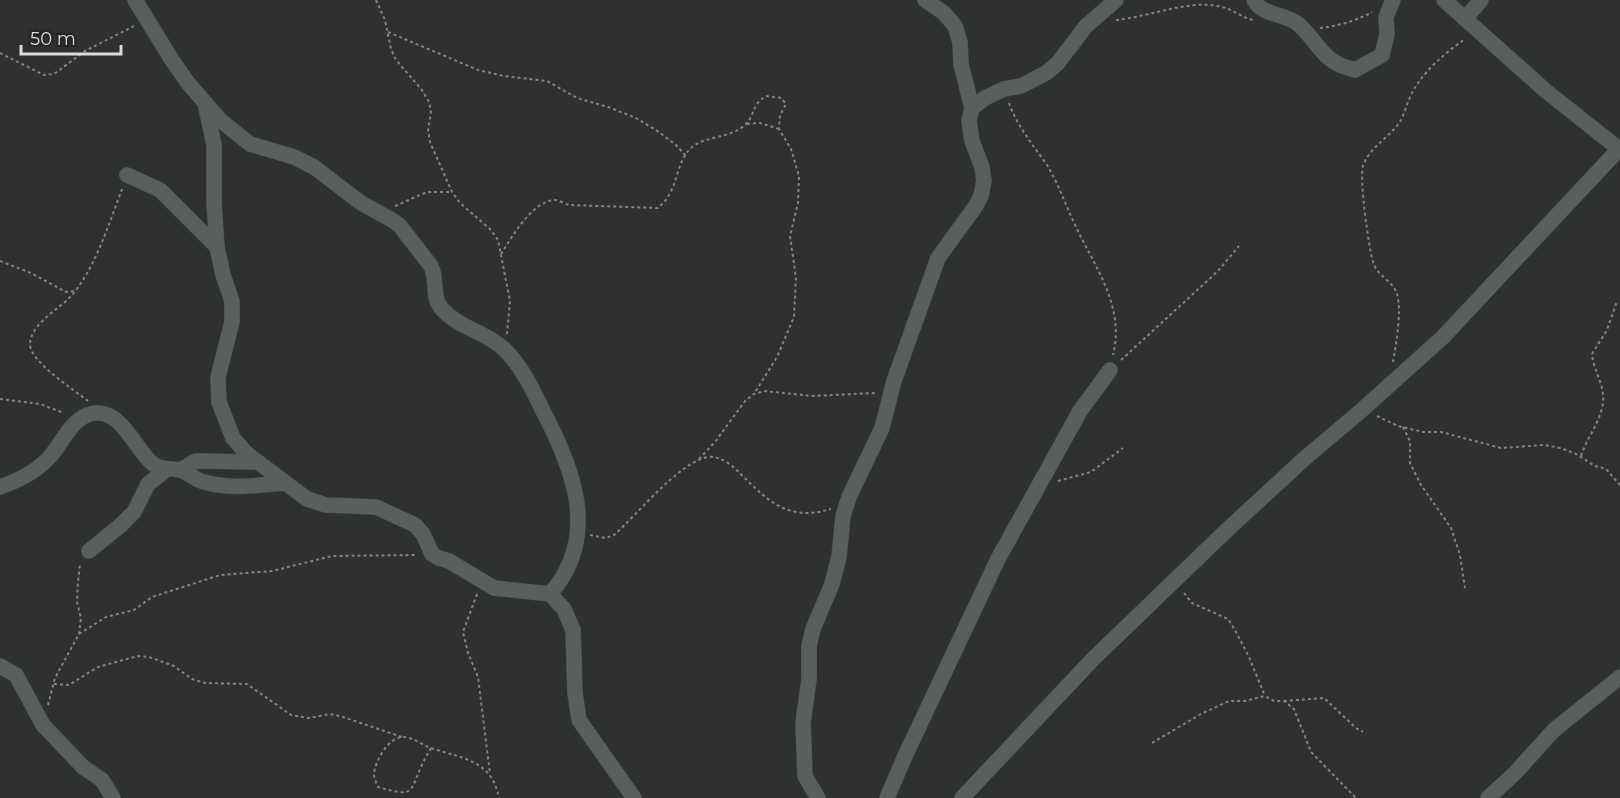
<svg xmlns="http://www.w3.org/2000/svg" width="1620" height="798" font-family="Montserrat,sans-serif">
<style>
.lines{fill:none;stroke-linecap:round;stroke-linejoin:round}
.minor-casing{stroke:#4a4c49;stroke-width:16}
.tertiary-casing{stroke:#4a4c49;stroke-width:16}
.path{stroke:#858785;stroke-width:2;stroke-dasharray:3 3;stroke-linecap:butt}
.minor{stroke:#5b5f5b;stroke-width:15}
.tertiary{stroke:#5b5f5b;stroke-width:15}
</style>
<rect width="100%" height="100%" fill="#2e312e"/>
<g class="lines">
<defs>
<g id="minor">
<path d="M135,0L172,60L188,83L220,120L250,144L294,157L314,167L361,203L392,220L400,226L431,266C438,280 431,297 442,309C459,328 486,332 504,349C521,365 533,390 543,411C574,470 600,537 550,594"/>
<path d="M925,0L944,13L955,26L960,42L961,64L972,108"/>
<path d="M1254,0C1262,16 1285,13 1298,24C1312,35 1321,56 1338,64C1343,67 1350,68 1355,70L1382,55L1387,34L1386,17L1393,0"/>
<path d="M1444,0L1546,91L1619,149"/>
<path d="M1465,19L1481,0"/>
<path d="M205,103L214,145V203L217,247L223,275L232,301V322L218,377L219,402L233,438L246,453L307,499L326,505L376,507L415,525L423,534L432,554L439,558L449,561L494,588L550,594L564,609L573,630L575,693L579,720L634,798"/>
<path d="M127,175L160,190L217,247"/>
<path d="M180,470L196,461L258,462"/>
<path d="M0,487C20,480 40,470 53,453C63,440 71,422 87,415C120,403 134,449 153,464C160,470 170,468 179,470C188,472 195,480 204,482C234,490 256,485 286,483"/>
<path d="M89,551L121,525L134,512L148,484L166,470"/>
<path d="M0,666L16,675L43,725L83,767L102,780L113,798"/>
<path d="M818,798L805,776L803,723L809,679V646L813,629L832,584L839,557L843,516L849,497L882,428L894,381L938,258L975,207L981,196L984,181L982,167L972,141L969,121L972,108L985,98L1004,89L1021,86L1046,73L1057,64L1086,26L1116,0"/>
<path d="M887,798L905,756L998,559L1080,411L1110,370"/>
<path d="M1488,798L1515,773L1554,730L1620,677"/>
</g>
<path id="tertiary" d="M962,798L1093,659L1227,530L1304,459L1363,409L1443,337L1620,148"/>
</defs>
<!-- minor casing -->
<use href="#minor" class="minor-casing"/>
<!-- tertiary casing -->
<use href="#tertiary" class="tertiary-casing"/>
<!-- path -->
<g class="path">
<path d="M376,0L385,20L391,49L396,60L422,90L429,102L431,112L428,131L430,142L452,192L460,203L491,230L498,240L510,301L507,334"/>
<path d="M1116,20C1148,17 1187,0 1218,6C1231,8 1241,17 1253,20"/>
<path d="M1320,28C1338,26 1356,21 1372,12"/>
<path d="M388,32L478,70L504,76L547,81L577,98L608,107L636,118L659,132L677,146L686,156"/>
<path d="M0,53L44,75L54,74L85,51L134,26"/>
<path d="M1009,103C1017,126 1033,145 1047,165C1059,185 1066,206 1076,227C1096,269 1125,307 1113,355"/>
<path d="M747,124L760,123L779,129"/>
<path d="M395,206L427,192H452"/>
<path d="M501,254C512,237 532,201 555,200C559,200 565,204 569,205L658,208C661,205 665,202 667,198C678,183 677,161 691,148C703,136 729,139 745,125C755,116 751,105 766,96L781,98L786,104L780,115L779,129L791,149L799,176L798,203L790,236L796,278L794,317L777,357L754,394"/>
<path d="M0,261L31,273L66,292L75,291"/>
<path d="M1121,360L1217,272L1239,246"/>
<path d="M1393,362C1396,346 1402,309 1397,294C1394,283 1379,276 1374,265C1369,253 1359,177 1363,166C1370,146 1391,137 1401,120C1405,112 1407,103 1411,95C1422,72 1445,53 1465,39"/>
<path d="M0,399L40,404L64,413"/>
<path d="M88,401C74,390 31,362 30,345C30,324 58,310 70,297C94,272 110,221 122,189"/>
<path d="M1377,416L1398,426L1423,432H1441L1501,448L1544,445L1561,448L1576,454L1595,466L1606,469L1620,485"/>
<path d="M1403,427L1410,441V463L1421,485L1451,528L1460,555L1465,588"/>
<path d="M1581,456C1587,436 1605,417 1603,395C1602,381 1593,368 1592,354L1607,330L1617,301"/>
<path d="M699,459L715,442L745,401L754,394L764,391L812,396L875,393"/>
<path d="M1058,481L1091,472L1123,448"/>
<path d="M590,535L606,538L614,535C637,515 679,462 708,457C717,456 723,460 730,464C763,494 782,524 831,509"/>
<path d="M1184,593L1192,603L1228,619L1235,630L1249,657L1265,696"/>
<path d="M477,594L463,632L468,653L478,677L490,774"/>
<path d="M79,634L106,617L134,610L152,597L220,575L272,571L332,556L417,555"/>
<path d="M54,684L69,685L98,667L138,656L149,657L174,666L192,679L205,683L247,684L291,715L309,718L330,714L340,716L402,737"/>
<path d="M1284,701L1324,698L1356,728L1363,732"/>
<path d="M48,705L55,678L79,634L81,618L77,602L78,582L80,563"/>
<path d="M1152,743L1201,714L1229,701H1245L1265,696L1274,701H1284L1294,709L1311,752L1356,798"/>
<path d="M431,748C428,754 424,759 422,765C409,792 416,798 378,787C376,783 374,778 374,774C375,761 389,736 404,737C414,738 424,746 434,749C465,759 492,761 499,798"/>
</g>
<!-- minor -->
<use href="#minor" class="minor"/>
<!-- tertiary -->
<use href="#tertiary" class="tertiary"/>
</g>
<!-- scale -->
<path d="M21 45v9h100v-9" fill="none" stroke="#dbdddb" stroke-width="3"/>
<text x="30" y="45" font-size="18" fill="#dbdddb" stroke="#252724" stroke-width="4.5" paint-order="stroke">50 m</text>
</svg>
